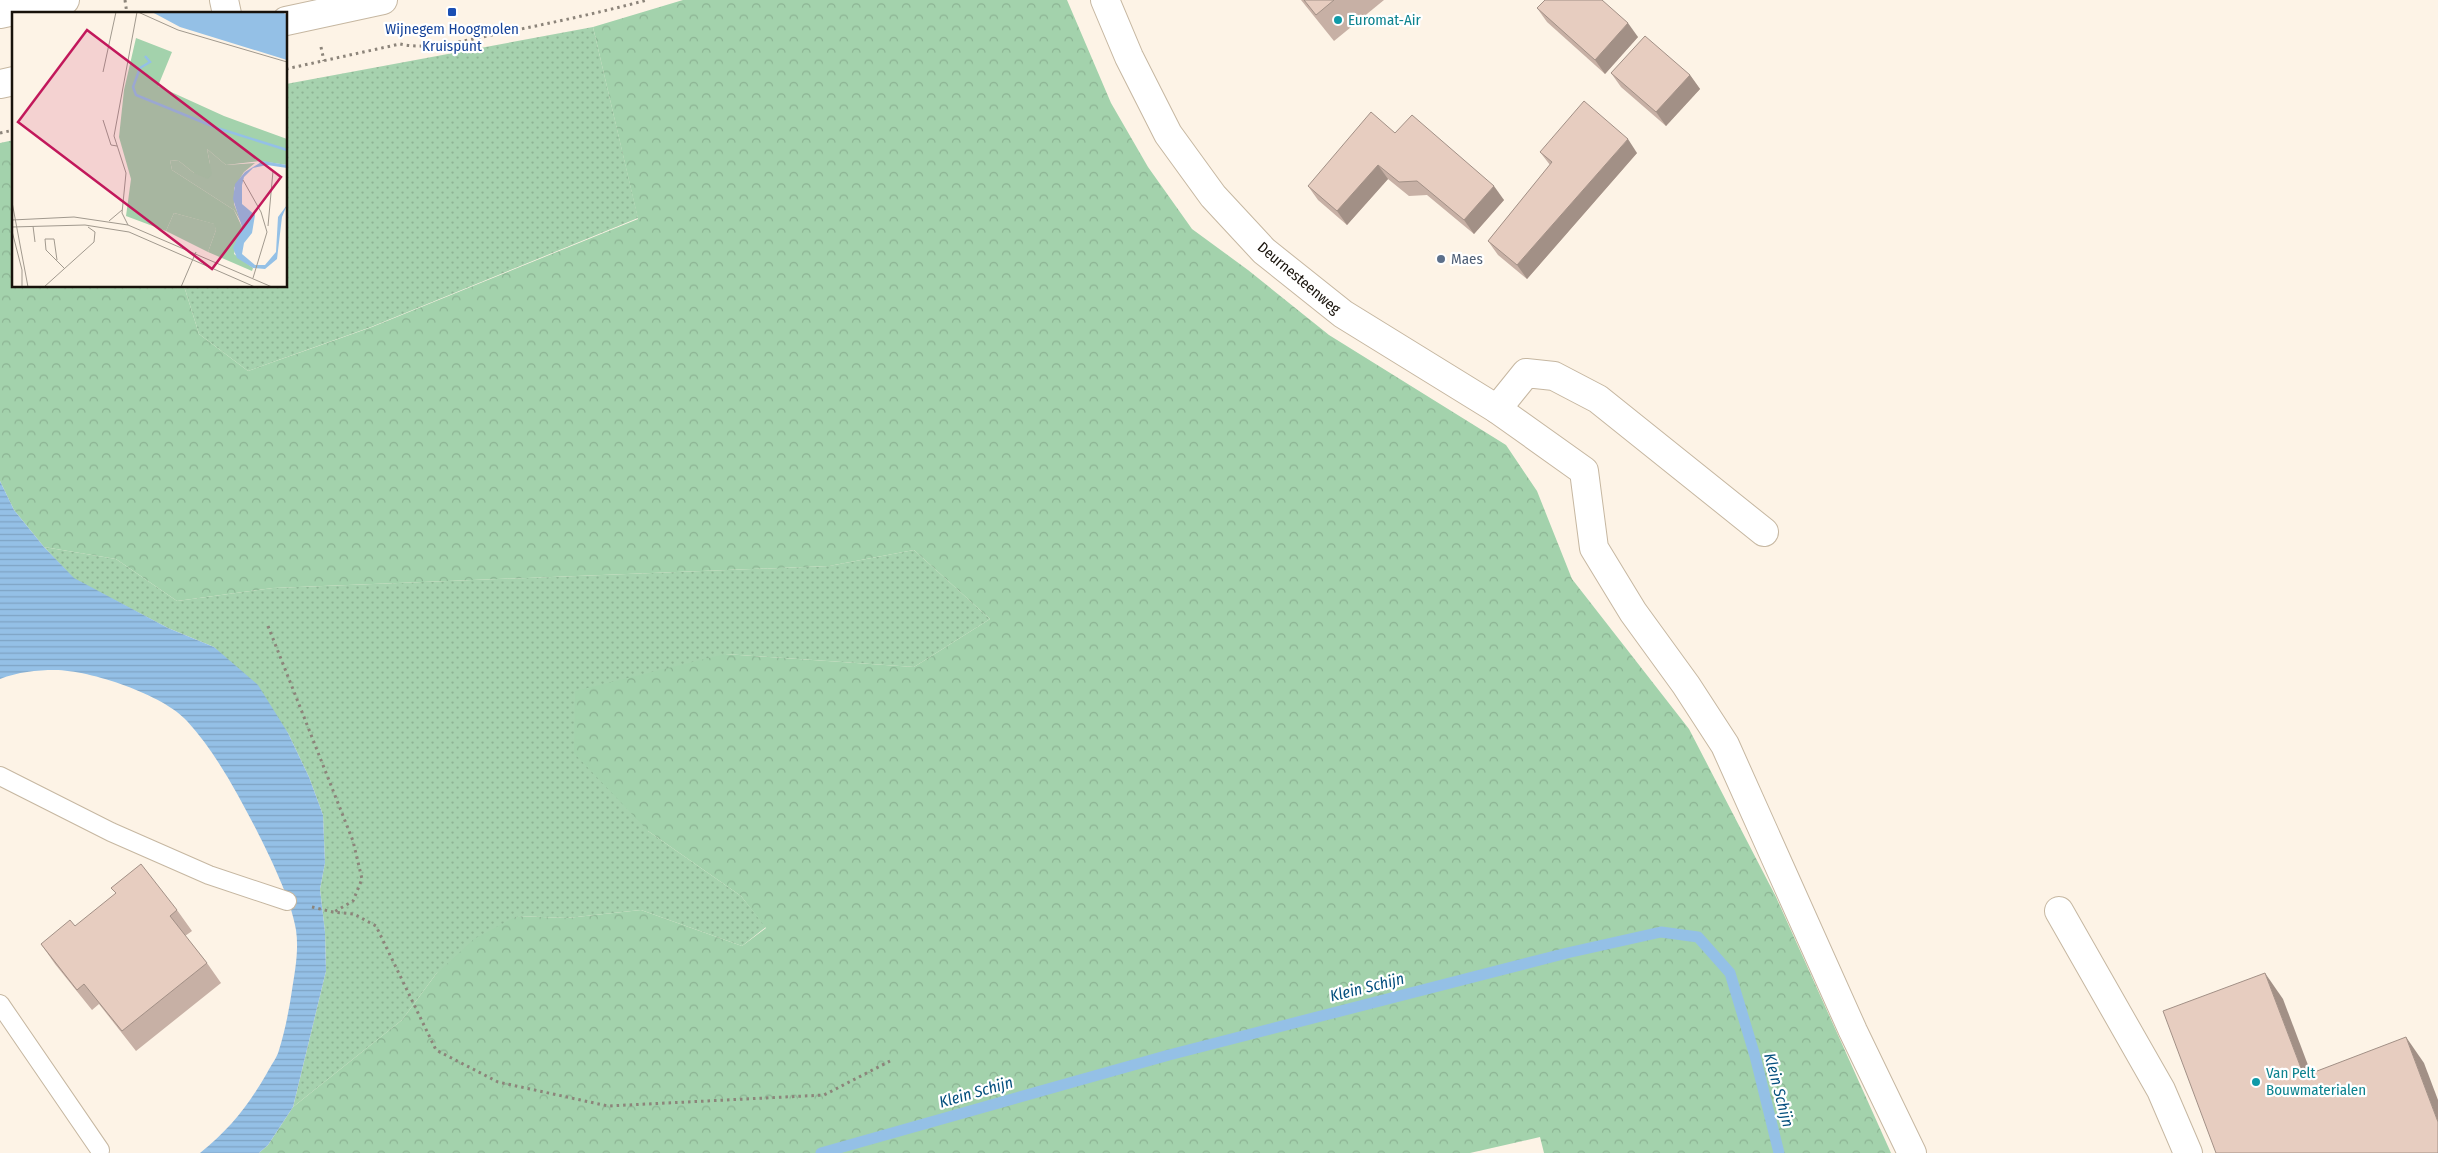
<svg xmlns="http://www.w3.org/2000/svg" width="2438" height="1153" font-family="'Fira Sans Condensed',sans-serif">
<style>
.grass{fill:url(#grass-dots)}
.forest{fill:url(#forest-crowns)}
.water{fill:url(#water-rules)}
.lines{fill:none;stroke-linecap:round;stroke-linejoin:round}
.stream{stroke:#94c0e6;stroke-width:11}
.service-casing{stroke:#c6b7a1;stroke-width:20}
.minor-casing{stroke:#c6b7a1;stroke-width:30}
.primary-casing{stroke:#c6b7a1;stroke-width:30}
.path{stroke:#8c847a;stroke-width:3;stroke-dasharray:2.5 4;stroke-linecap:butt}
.service{stroke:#fff;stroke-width:18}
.minor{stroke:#fff;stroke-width:28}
.primary{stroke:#fff;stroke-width:28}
.wall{fill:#c7b0a5}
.shaded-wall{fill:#a29086}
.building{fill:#e7cdc0;stroke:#a29086}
.transit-dot{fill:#1a4fb4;stroke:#fff;stroke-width:2}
.culture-dot{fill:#0f9aa8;stroke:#fff;stroke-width:2}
.service-dot{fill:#5c6f8a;stroke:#fff;stroke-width:2}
.labels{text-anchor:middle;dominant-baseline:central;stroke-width:4.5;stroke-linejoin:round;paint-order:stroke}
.culture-label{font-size:15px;fill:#0d838f;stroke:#fff;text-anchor:start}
.transit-label{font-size:15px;fill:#164399;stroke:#fff}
.service-label{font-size:15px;fill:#4e5e75;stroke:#fff;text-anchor:start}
.street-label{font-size:15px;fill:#18120b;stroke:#fff}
.water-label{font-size:16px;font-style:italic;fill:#034e7d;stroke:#fff}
.inset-river{fill:none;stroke:#94c0e6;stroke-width:2.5}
.inset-road{fill:none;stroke:#a1998e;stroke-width:1}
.view{fill:#c2185b;fill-opacity:0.15;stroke:#c2185b;stroke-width:2.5}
.inset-edge{fill:none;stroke:#18120b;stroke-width:2.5}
</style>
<defs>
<pattern id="grass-dots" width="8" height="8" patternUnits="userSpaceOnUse" patternTransform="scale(1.25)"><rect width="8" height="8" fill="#a6d2ae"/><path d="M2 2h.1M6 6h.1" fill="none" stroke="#8eb394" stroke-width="1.8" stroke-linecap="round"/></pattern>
<pattern id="forest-crowns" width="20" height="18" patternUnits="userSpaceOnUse" patternTransform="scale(1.25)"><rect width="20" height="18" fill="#a3d2ac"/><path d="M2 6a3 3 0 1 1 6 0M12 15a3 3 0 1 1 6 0" fill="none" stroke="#8cb393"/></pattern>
<pattern id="water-rules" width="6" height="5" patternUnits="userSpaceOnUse" patternTransform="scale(1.25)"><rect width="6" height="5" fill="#94c0e6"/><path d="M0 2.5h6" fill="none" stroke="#7fa4c4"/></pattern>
</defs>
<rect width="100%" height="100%" fill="#fdf3e6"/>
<!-- grass -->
<g class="grass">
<path d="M593,27L638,218L371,327L248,371L199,334L184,286H286V84Z"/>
<path d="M44,547L116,559L177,601L273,588L829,566L914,550L990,619L914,667L725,654L648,831L741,896L766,927L742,946L641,910L567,918L517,916L436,974L402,1020L293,1107L326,971L325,932L320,889L325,863L323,815L309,777L288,733L214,647L168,628L74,579Z"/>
</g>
<!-- forest -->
<path class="forest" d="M683,0H1067L1111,103L1148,167L1192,229L1248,270L1329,335L1506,445L1537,491L1572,579L1689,729L1776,897L1891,1153H1544L1540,1137L1470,1153H259L268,1145L293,1107L402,1020L436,974L474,939L517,916L567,918L641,910L742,946L766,928L741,896L648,831L574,753L575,691L725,654L914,667L990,619L914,550L829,566L273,588L177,601L116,559L44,547L14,510L0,481V143L14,140V286H184L199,334L248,371L372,327L638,219L593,27Z"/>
<!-- water -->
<path class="water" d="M0,481L14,510L44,547L74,578L168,628L214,647L258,685L288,733L309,777L323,815L325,863L320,889L325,932L326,971L293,1107L268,1145L259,1153H200C230,1129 248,1106 267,1073C271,1065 277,1058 279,1050C285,1031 289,1010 292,990C295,971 299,950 296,930C291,899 270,857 256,829C236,791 216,753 187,721C164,695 90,670 55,670C36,670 18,672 0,679Z"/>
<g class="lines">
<!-- stream -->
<path class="stream" d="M821,1153L1169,1055L1567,953L1661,932L1698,937L1730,973L1755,1056L1779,1153"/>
<defs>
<g id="service">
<path d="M0,776L111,832L209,875L287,901"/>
<path d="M0,1004L100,1150"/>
</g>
<g id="minor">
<path d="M224,0L227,14"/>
<path d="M1105,0L1129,57L1168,134L1213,196L1264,251L1343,314L1497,409L1584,471L1594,548L1633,612L1686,685L1725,745L1853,1031L1912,1153"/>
<path d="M1497,409L1526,373L1554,376L1598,399L1764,532"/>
<path d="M2059,911L2161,1090L2188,1153"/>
</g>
<g id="primary">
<path d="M0,14L65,0"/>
<path d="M286,21L383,0"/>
<path d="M0,84L14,81"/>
</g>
</defs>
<!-- service casing -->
<use href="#service" class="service-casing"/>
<!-- minor casing -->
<use href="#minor" class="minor-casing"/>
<!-- primary casing -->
<use href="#primary" class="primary-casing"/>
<!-- path -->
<g class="path">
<path d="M125,0L127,14"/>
<path d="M321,47L324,61"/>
<path d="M286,69L400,44C433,51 469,39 502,33C550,23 599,13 647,0"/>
<path d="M0,133L14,130"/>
<path d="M268,626L353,841L362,879L353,901L334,912"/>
<path d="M312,907L333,912L354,914L376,926L436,1050L498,1082L608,1106L824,1095L890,1061"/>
</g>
<!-- service -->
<use href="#service" class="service"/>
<!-- minor -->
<use href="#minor" class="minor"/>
<!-- primary -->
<use href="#primary" class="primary"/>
</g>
<!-- wall -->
<g class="wall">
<path d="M1301,0H1384L1334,41Z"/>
<path d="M1537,8L1638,37L1605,74L1547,22Z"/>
<path d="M1611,73L1690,75L1700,89L1666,126L1621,87Z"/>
<path d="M1395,133L1504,200L1474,234L1427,195L1409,196L1388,179L1347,225L1318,200L1308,186Z"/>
<path d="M1540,152L1637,153L1527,279L1498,255L1488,241L1550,165Z"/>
<path d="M177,910L192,931L185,936L207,963L221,983L136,1051L99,1004L92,1010L55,964L41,944L75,926Z"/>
</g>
<!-- shaded-wall -->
<g class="shaded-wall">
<path d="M1628,23L1638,37L1605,74L1595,60Z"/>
<path d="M1690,75L1700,89L1666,126L1656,112Z"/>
<path d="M1628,139L1637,153L1527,279L1517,265Z"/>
<path d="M1378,165L1388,179L1347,225L1337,211Z"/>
<path d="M1494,186L1504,200L1474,234L1464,220Z"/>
<path d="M2265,973L2283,999L2322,1102L2304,1076Z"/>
<path d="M2406,1037L2424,1063L2438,1100V1122Z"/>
</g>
<!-- building -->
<g class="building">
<path d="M1304,0H1334L1316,15Z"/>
<path d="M1545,0H1602L1628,23L1595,60L1537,8Z"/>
<path d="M1645,36L1690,75L1656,112L1611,73Z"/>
<path d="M1584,101L1628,139L1517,265L1488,241L1552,162L1540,152Z"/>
<path d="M1371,112L1395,133L1412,115L1494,186L1464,220L1417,181L1399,182L1378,165L1337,211L1308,186Z"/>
<path d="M141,864L177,910L170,916L207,963L122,1031L84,984L77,990L41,944L70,920L75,926L116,893L111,888Z"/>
<path d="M2265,973L2304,1076L2406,1037L2438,1122V1153H2216L2163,1011Z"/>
</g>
<!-- markers -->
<rect class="transit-dot" x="447" y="7" width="10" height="10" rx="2.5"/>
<g class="culture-dot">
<circle cx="1338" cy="20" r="5"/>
<circle cx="2256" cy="1082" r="5"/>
</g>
<circle class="service-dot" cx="1441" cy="259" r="5"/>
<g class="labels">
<!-- culture labels -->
<g class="culture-label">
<text x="1348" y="20">Euromat-Air</text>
<text x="2266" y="1073">Van Pelt<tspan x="2266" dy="17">Bouwmaterialen</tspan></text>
</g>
<!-- transit labels -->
<g class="transit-label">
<text x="452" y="29">Wijnegem Hoogmolen<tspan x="452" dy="17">Kruispunt</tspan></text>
</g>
<!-- service labels -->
<g class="service-label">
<text x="1451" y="259">Maes</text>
</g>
<!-- street labels -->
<g class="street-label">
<text transform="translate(1299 278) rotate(40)">Deurnesteenweg</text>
</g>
<!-- water labels -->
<g class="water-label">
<text transform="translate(1367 987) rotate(-14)">Klein Schijn</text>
<text transform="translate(1779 1090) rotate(75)">Klein Schijn</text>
<text transform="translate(976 1092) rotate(-16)">Klein Schijn</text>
</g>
</g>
<!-- overview -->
<g transform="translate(12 12)">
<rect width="275" height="275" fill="#fdf3e6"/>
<path d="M195,137L214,153L243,151L232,160L222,176V192L229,210L222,198L160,158L158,148L167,149L182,161L198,152ZM162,201L203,212L204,218L196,240L154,219Z" fill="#a6d2ae"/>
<path d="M124,26L160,40L146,74L212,104L275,127V153L248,149L214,153L195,137L200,162L196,167L182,161L167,149L158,148L160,158L222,198L230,215L222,242L241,256L240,259L196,240L204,218L202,212L162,201L154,219L114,204L119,167L107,125L112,78Z" fill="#a3d2ac"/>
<path d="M140,0H270L275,3V48L168,15ZM251,149L275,153V156L255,153L241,156L232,165L230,173V192L243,203L240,221L232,231L230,242L243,253H253L264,240L266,205L275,193L270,205L265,247L253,257L241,256L225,246L221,236L230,215L221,187L223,172L233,160Z" fill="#94c0e6"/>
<path class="inset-river" d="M133,44L138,50L128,56L121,75L124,83L205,116L275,138"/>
<path class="inset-road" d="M126,0L166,18L275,50M91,60L104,0M91,108L99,133L105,134M231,168L249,200L255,220L241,266M0,190L16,275M0,208L62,205L116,213L260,275M97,209L110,198M116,213L110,201L114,161L102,124L125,0M21,214L23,230M256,214L261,159M0,215L73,213L117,220L243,275M0,219L10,258V275M45,248L42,227H33L34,238L53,257M32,275L82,230L83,220L76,215M169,275L184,240"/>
<path class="view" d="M75,18L269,165L200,257L6,110Z"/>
<rect width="275" height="275" class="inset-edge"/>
</g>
</svg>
